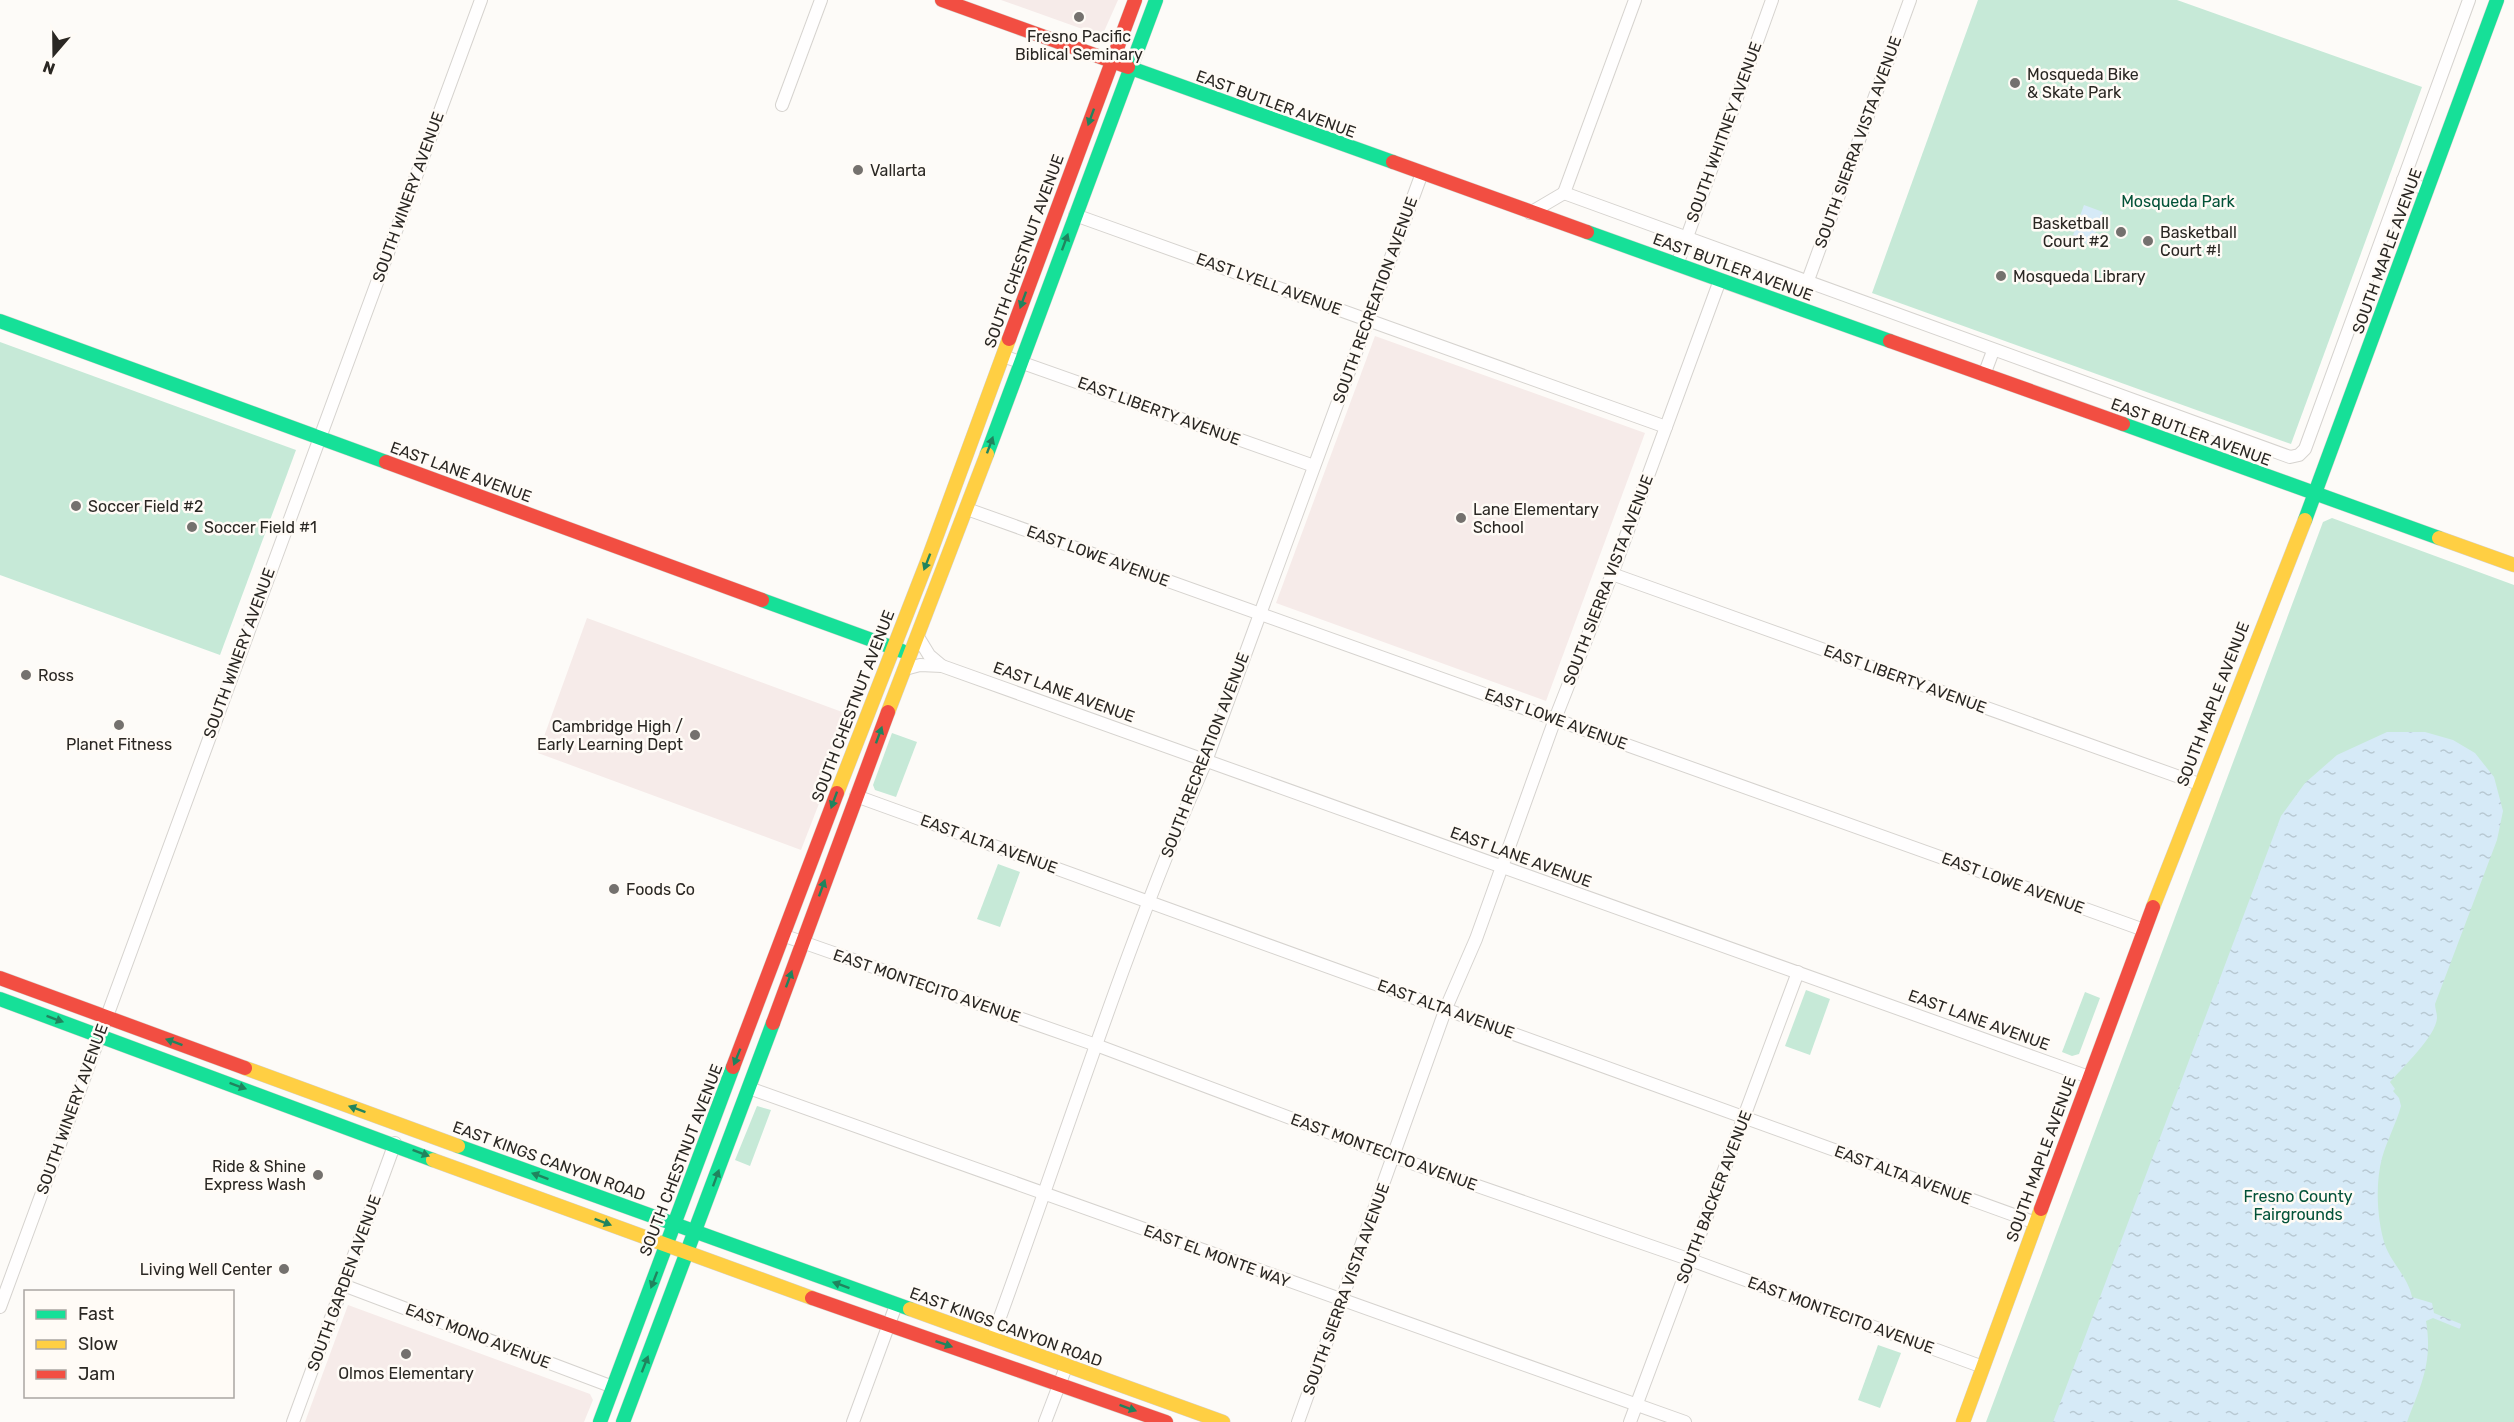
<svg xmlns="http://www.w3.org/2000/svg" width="2514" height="1422" font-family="Rubik,sans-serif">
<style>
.education{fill:#f6ebe9}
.green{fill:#c6e9d7}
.water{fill:url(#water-ripples)}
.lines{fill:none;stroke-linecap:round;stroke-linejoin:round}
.street-casing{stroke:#d6d3cf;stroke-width:14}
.fast-casing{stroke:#d6d3cf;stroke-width:15}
.slow-casing{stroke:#d6d3cf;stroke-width:15}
.jam-casing{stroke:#d6d3cf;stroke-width:15}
.street{stroke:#fffefe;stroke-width:12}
.fast{stroke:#16e098;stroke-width:14}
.slow{stroke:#ffcf43;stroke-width:14}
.jam{stroke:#f24e42;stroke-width:14}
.oneway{fill:#20845e}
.poi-dot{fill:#74716e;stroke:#fffbf6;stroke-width:2}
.labels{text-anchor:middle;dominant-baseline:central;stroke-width:5;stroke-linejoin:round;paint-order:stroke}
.poi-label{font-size:16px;fill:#2a2723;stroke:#fffbf6;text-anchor:start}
.street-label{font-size:16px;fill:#2a2723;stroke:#fffbf6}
.park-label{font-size:16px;fill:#035238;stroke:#fffbf6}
</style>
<defs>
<pattern id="water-ripples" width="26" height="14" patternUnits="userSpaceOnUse" patternTransform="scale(1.5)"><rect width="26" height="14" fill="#d6eaf7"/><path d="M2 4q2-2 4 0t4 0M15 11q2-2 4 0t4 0" fill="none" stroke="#b8c9d3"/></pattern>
</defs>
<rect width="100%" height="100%" fill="#fdfbf8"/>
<!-- education -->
<g class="education">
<path d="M1001,0H1118L1102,36Z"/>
<path d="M1375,336L1645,433L1546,701L1276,603Z"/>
<path d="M587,618L853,716L801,850L538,753Z"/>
<path d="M348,1305L590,1394L593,1400L584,1422H305Z"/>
</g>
<!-- green -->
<g class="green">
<path d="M1978,0H2177L2422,87L2291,444L1872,293Z"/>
<path d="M0,342L296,450L220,655L0,575Z"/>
<path d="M2332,518L2514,585V1422H1986L2323,522Z"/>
<path d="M892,733L917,742L896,797L875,790L873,785Z"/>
<path d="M998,864L1020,872L1000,927L977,919Z"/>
<path d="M1806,990L1830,999L1810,1055L1785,1046Z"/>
<path d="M2085,992L2100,998L2079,1054L2072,1056L2062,1052Z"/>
<path d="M757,1106L771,1110L750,1166L735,1160Z"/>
<path d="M1878,1345L1901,1353L1880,1408L1858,1400Z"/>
</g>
<!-- water -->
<g class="water">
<path d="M2084,205L2103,212L2091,245L2072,238Z"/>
<path d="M2387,732H2425L2453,740L2475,753L2494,777L2503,811L2497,840L2435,1004C2435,1008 2437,1013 2437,1018C2436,1036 2402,1068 2390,1082L2395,1089L2393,1091L2399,1098L2401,1106C2396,1124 2387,1140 2382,1158C2375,1184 2377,1220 2385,1245C2392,1264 2408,1277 2412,1297L2432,1303L2434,1313L2461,1324L2460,1329L2433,1318L2426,1321C2433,1362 2421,1385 2407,1422H2053L2281,816L2305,783L2337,755Z"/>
</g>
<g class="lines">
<defs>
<g id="street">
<path d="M782,105L821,0"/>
<path d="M2403,180L2427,190"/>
<path d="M1564,193L2290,457L2299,455L2305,449L2469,0"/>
<path d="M1564,193L1635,0"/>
<path d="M1530,213L1564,193"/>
<path d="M1075,215L1666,427"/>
<path d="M1677,265L1772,0"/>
<path d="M1807,283L1910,0"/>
<path d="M1003,356L1314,466"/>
<path d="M1984,375L1993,351"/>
<path d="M967,509L2144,930"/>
<path d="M1612,574L2199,784"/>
<path d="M918,637L929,655L942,666"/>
<path d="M905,669L920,665L942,666L2089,1077"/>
<path d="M856,796L2036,1223"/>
<path d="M785,936L1096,1045L1394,1157L1691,1260L1983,1367"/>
<path d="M749,1088L1685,1422"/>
<path d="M343,1285L613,1387"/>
<path d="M0,1307L481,0"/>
<path d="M992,1339C1063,1146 1124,949 1206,761L1422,173"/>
<path d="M293,1422L395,1143"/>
<path d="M853,1422L896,1305"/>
<path d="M1045,1422L1066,1367"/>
<path d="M1298,1422L1446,1008L1476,939L1555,719L1612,574L1720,280"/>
<path d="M1630,1422L1798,972"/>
</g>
<g id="fast">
<path d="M1128,67L1393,162"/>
<path d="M1587,232L1890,341"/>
<path d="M0,321L386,462"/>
<path d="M2123,424L2439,538"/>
<path d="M987,454L1156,0"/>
<path d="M2305,520L2497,0"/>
<path d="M762,600L902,651"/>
<path d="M0,999L433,1160"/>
<path d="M458,1146L910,1309"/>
<path d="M600,1422L733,1067"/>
<path d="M623,1422L773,1023"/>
</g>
<g id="slow">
<path d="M2439,538L2514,565"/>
<path d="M888,712L987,454"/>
<path d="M837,793L927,562L1009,339"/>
<path d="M2153,907L2305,520"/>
<path d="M245,1068L458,1146"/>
<path d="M433,1160L812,1298"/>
<path d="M910,1309L1223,1422"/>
<path d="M1963,1422L2041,1209"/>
</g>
<g id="jam">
<path d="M942,0L1128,67"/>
<path d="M1393,162L1587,232"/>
<path d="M1009,339L1135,0"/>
<path d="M1890,341L2123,424"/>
<path d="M386,462L762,600"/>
<path d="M0,978L245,1068"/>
<path d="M773,1023L888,712"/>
<path d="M733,1067L837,793"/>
<path d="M2041,1209L2153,907"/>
<path d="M812,1298L1166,1422"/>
</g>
</defs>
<!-- street casing -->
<use href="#street" class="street-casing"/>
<!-- fast casing -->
<use href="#fast" class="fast-casing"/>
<!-- slow casing -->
<use href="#slow" class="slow-casing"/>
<!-- jam casing -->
<use href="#jam" class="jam-casing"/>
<!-- street -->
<use href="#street" class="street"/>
<!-- fast -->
<use href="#fast" class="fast"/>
<!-- slow -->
<use href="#slow" class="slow"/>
<!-- jam -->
<use href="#jam" class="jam"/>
</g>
<!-- one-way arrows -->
<defs><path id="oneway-solid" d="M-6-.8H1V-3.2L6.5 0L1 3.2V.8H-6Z" transform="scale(1.5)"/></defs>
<g class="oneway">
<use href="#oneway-solid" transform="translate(1091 117) rotate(110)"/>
<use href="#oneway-solid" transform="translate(1065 242) rotate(-70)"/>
<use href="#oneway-solid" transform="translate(1023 300) rotate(110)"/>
<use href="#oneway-solid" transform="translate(990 445) rotate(-70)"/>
<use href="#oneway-solid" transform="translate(927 562) rotate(111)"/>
<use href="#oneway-solid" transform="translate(879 735) rotate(-70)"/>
<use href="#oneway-solid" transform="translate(834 800) rotate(110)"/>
<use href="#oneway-solid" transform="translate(822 888) rotate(-70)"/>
<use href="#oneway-solid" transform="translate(789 979) rotate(-70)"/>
<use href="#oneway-solid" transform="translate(55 1019) rotate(20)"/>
<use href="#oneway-solid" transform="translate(174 1042) rotate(-160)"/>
<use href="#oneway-solid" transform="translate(737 1057) rotate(112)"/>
<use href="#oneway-solid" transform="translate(238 1086) rotate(20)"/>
<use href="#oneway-solid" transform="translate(357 1109) rotate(-160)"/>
<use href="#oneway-solid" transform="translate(421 1153) rotate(21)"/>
<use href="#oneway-solid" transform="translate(540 1176) rotate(-160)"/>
<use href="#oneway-solid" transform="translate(716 1178) rotate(-70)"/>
<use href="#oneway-solid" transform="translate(603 1222) rotate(21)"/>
<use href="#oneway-solid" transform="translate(654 1280) rotate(111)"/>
<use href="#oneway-solid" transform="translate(841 1285) rotate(-160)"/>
<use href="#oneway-solid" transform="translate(944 1344) rotate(19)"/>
<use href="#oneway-solid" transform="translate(645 1364) rotate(-69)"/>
<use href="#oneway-solid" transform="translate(1128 1408) rotate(20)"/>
</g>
<!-- markers -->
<g class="poi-dot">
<circle cx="1079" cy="17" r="6"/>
<circle cx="2015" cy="83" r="6"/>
<circle cx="858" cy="170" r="6"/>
<circle cx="2121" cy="232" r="6"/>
<circle cx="2148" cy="241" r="6"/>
<circle cx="2001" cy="276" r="6"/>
<circle cx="76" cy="506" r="6"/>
<circle cx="1461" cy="518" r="6"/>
<circle cx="192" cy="527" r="6"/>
<circle cx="26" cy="675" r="6"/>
<circle cx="119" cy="725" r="6"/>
<circle cx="695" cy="735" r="6"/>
<circle cx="614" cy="889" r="6"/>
<circle cx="318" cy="1175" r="6"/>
<circle cx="284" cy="1269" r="6"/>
<circle cx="406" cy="1354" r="6"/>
</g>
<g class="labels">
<!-- poi labels -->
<g class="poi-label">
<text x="1079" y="36" text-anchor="middle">Fresno Pacific<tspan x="1079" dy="18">Biblical Seminary</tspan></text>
<text x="2027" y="74">Mosqueda Bike<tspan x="2027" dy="18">&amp; Skate Park</tspan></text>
<text x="870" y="170">Vallarta</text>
<text x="2109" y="223" text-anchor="end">Basketball<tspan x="2109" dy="18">Court #2</tspan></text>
<text x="2160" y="232">Basketball<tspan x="2160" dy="18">Court #!</tspan></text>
<text x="2013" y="276">Mosqueda Library</text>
<text x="88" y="506">Soccer Field #2</text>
<text x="1473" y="509">Lane Elementary<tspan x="1473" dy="18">School</tspan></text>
<text x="204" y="527">Soccer Field #1</text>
<text x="38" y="675">Ross</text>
<text x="683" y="726" text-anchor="end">Cambridge High /<tspan x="683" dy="18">Early Learning Dept</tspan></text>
<text x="119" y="744" text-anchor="middle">Planet Fitness</text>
<text x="626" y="889">Foods Co</text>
<text x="306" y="1166" text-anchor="end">Ride &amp; Shine<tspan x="306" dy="18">Express Wash</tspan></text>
<text x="272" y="1269" text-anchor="end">Living Well Center</text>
<text x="406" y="1373" text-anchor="middle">Olmos Elementary</text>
</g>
<!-- street labels -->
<g class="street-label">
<text transform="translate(1276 104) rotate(20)">EAST BUTLER AVENUE</text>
<text transform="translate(1724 132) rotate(-70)">SOUTH WHITNEY AVENUE</text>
<text transform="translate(1858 142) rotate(-70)">SOUTH SIERRA VISTA AVENUE</text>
<text transform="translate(408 197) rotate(-70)">SOUTH WINERY AVENUE</text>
<text transform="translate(1024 251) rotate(-70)">SOUTH CHESTNUT AVENUE</text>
<text transform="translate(2387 251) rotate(-70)">SOUTH MAPLE AVENUE</text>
<text transform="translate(1733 267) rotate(20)">EAST BUTLER AVENUE</text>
<text transform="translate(1269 284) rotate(20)">EAST LYELL AVENUE</text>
<text transform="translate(1375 300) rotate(-70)">SOUTH RECREATION AVENUE</text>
<text transform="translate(1159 411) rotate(20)">EAST LIBERTY AVENUE</text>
<text transform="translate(2191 432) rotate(20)">EAST BUTLER AVENUE</text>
<text transform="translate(461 472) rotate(20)">EAST LANE AVENUE</text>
<text transform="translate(1098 556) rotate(20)">EAST LOWE AVENUE</text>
<text transform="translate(1608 580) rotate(-69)">SOUTH SIERRA VISTA AVENUE</text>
<text transform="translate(239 653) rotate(-70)">SOUTH WINERY AVENUE</text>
<text transform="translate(1905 679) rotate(20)">EAST LIBERTY AVENUE</text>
<text transform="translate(1064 692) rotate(20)">EAST LANE AVENUE</text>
<text transform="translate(2213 704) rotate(-69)">SOUTH MAPLE AVENUE</text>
<text transform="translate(853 706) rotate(-69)">SOUTH CHESTNUT AVENUE</text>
<text transform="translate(1556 719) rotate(20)">EAST LOWE AVENUE</text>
<text transform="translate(1205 755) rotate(-69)">SOUTH RECREATION AVENUE</text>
<text transform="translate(989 844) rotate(20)">EAST ALTA AVENUE</text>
<text transform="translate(1521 857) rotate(20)">EAST LANE AVENUE</text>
<text transform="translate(2013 883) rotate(20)">EAST LOWE AVENUE</text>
<text transform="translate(927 986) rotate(19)">EAST MONTECITO AVENUE</text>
<text transform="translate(1446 1009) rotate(20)">EAST ALTA AVENUE</text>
<text transform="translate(1979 1020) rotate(20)">EAST LANE AVENUE</text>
<text transform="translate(72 1109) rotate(-70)">SOUTH WINERY AVENUE</text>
<text transform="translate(1384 1152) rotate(20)">EAST MONTECITO AVENUE</text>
<text transform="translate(2041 1159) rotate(-70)">SOUTH MAPLE AVENUE</text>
<text transform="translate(681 1160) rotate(-69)">SOUTH CHESTNUT AVENUE</text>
<text transform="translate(549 1161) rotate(20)">EAST KINGS CANYON ROAD</text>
<text transform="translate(1903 1175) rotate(20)">EAST ALTA AVENUE</text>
<text transform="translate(1714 1197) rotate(-69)">SOUTH BACKER AVENUE</text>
<text transform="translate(1217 1256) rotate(20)">EAST EL MONTE WAY</text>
<text transform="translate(344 1283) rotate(-70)">SOUTH GARDEN AVENUE</text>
<text transform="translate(1346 1289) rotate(-70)">SOUTH SIERRA VISTA AVENUE</text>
<text transform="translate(1841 1315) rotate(20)">EAST MONTECITO AVENUE</text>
<text transform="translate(1006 1327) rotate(20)">EAST KINGS CANYON ROAD</text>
<text transform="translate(478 1336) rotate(21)">EAST MONO AVENUE</text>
</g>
<!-- park labels -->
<g class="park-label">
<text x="2178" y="201">Mosqueda Park</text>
<text x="2298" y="1196">Fresno County<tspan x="2298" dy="18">Fairgrounds</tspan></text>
</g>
</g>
<!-- legend -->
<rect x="24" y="1290" width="210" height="108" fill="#fffbf6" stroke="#aaa6a2" stroke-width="1.5"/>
<rect x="36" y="1310" width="30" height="9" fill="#16e098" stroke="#aaa6a2" stroke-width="1.5"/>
<text x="78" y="1320" font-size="18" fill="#2a2723">Fast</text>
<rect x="36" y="1340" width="30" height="9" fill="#ffcf43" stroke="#aaa6a2" stroke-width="1.5"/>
<text x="78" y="1350" font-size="18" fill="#2a2723">Slow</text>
<rect x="36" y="1370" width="30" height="9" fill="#f24e42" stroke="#aaa6a2" stroke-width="1.5"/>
<text x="78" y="1380" font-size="18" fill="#2a2723">Jam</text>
<!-- north arrow -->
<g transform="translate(54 54) rotate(200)" stroke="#fffbf6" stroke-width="4.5" paint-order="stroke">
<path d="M0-4.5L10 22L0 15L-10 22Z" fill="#2a2723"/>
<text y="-9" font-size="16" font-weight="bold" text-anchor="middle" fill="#2a2723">N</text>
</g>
</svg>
